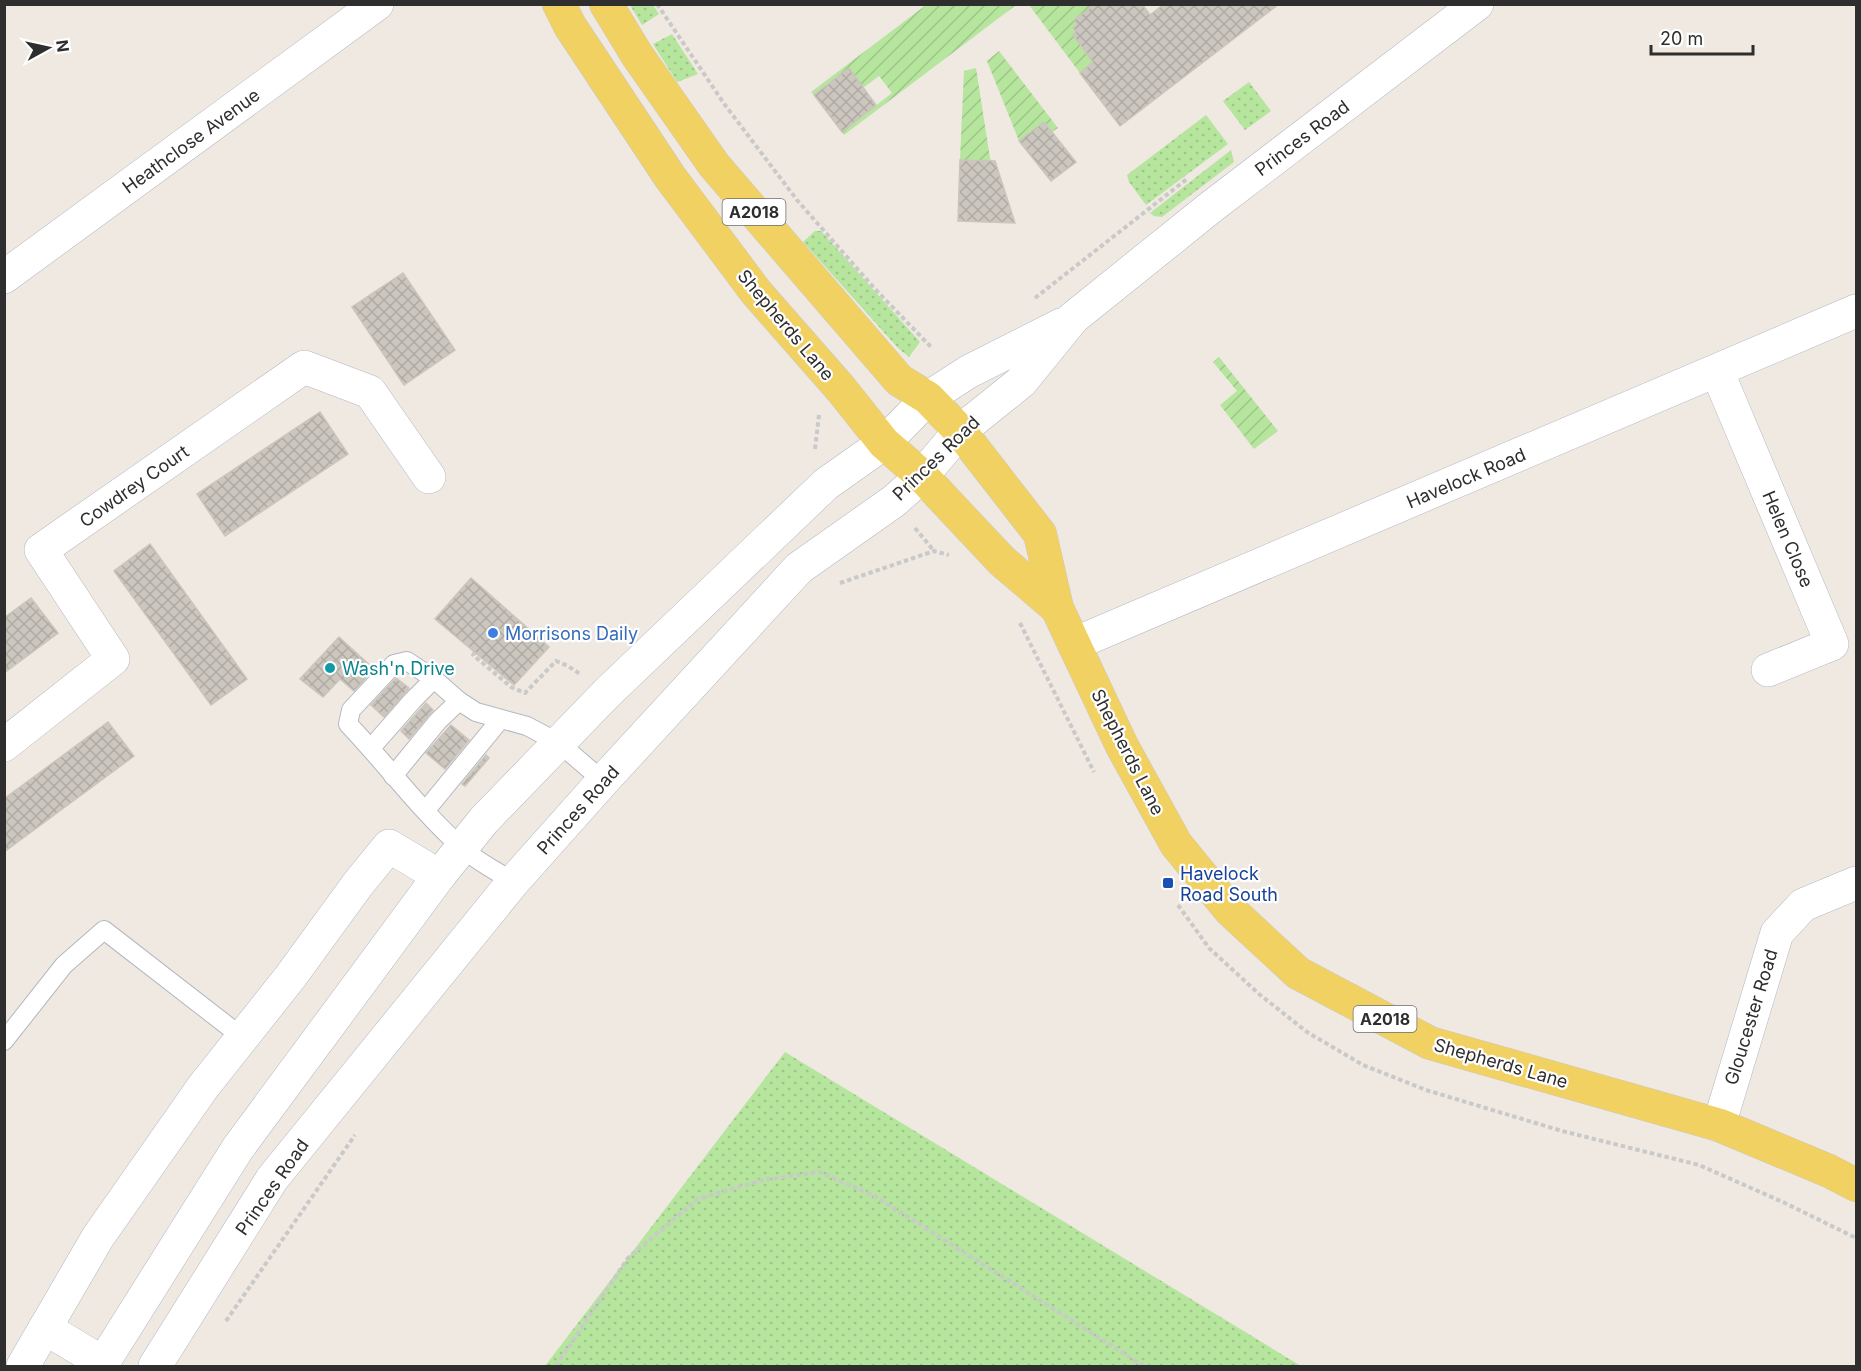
<svg xmlns="http://www.w3.org/2000/svg" width="1861" height="1371" font-family="Inter,sans-serif">
<style>
.grass{fill:url(#grass-dots)}
.garden{fill:url(#garden-furrows)}
.building{fill:url(#building-cross-hatch);stroke:#cbc5ba;stroke-width:1.5}
.lines{fill:none;stroke-linecap:round;stroke-linejoin:round}
.service-casing{stroke:#b4b7c1;stroke-width:20}
.minor-casing{stroke:#b4b7c1;stroke-width:34}
.secondary-casing{stroke:#b4b7c1;stroke-width:34}
.primary-casing{stroke:#c9c9c9;stroke-width:34}
.path{stroke:#c9c9c9;stroke-width:4;stroke-dasharray:4.5 3;stroke-linecap:butt}
.service{stroke:#fff;stroke-width:18}
.minor{stroke:#fff;stroke-width:33}
.secondary{stroke:#fff;stroke-width:33}
.primary{stroke:#f2d163;stroke-width:33}
.shop-dot{fill:#3f7fe0;stroke:#fff;stroke-width:2}
.culture-dot{fill:#0f9aa8;stroke:#fff;stroke-width:2}
.transit-dot{fill:#1a4fb4;stroke:#fff;stroke-width:2}
.labels{text-anchor:middle;dominant-baseline:central;stroke-width:4.5;stroke-linejoin:round;paint-order:stroke}
.shield{fill:#fff;stroke:#6d6d6d;stroke-width:1.5}
.shield-label{font-size:16px;font-weight:bold;fill:#2e2e2e}
.street-label{font-size:18px;fill:#2e2e2e;stroke:#fff}
.shop-label{font-size:18px;fill:#366cbe;stroke:#fff;text-anchor:start}
.culture-label{font-size:18px;fill:#0d838f;stroke:#fff;text-anchor:start}
.transit-label{font-size:18px;fill:#164399;stroke:#fff;text-anchor:start}
</style>
<defs>
<pattern id="grass-dots" width="8" height="8" patternUnits="userSpaceOnUse" patternTransform="scale(1.5)"><rect width="8" height="8" fill="#b6e59e"/><path d="M2 2h.1M6 6h.1" fill="none" stroke="#9dc588" stroke-width="1.8" stroke-linecap="round"/></pattern>
<pattern id="garden-furrows" width="10" height="10" patternUnits="userSpaceOnUse" patternTransform="scale(1.5)"><rect width="10" height="10" fill="#b6e59e"/><path d="M-1 1l2-2M0 10L10 0M9 11l2-2" fill="none" stroke="#9dc588"/></pattern>
<pattern id="building-cross-hatch" width="8" height="8" patternUnits="userSpaceOnUse" patternTransform="scale(1.5)"><rect width="8" height="8" fill="#cbc7bf"/><path d="M0 0l8 8M0 8l8-8" fill="none" stroke="#afaba4"/></pattern>
</defs>
<rect width="100%" height="100%" fill="#efe9e1"/>
<!-- grass -->
<g class="grass">
<path d="M630,5H653L659,14L642,25Z"/>
<path d="M672,34L698,74L677,82L653,44Z"/>
<path d="M1249,82L1271,111L1245,130L1223,101Z"/>
<path d="M1206,115L1228,144L1146,205L1129,182L1127,175Z"/>
<path d="M1231,150L1234,162L1162,217L1154,216L1150,213Z"/>
<path d="M815,231H821L920,342L909,357L898,348L803,242Z"/>
<path d="M785,1052L1301,1366H545Z"/>
</g>
<!-- garden -->
<g class="garden">
<path d="M926,5H1016L844,135L842,132L892,93L879,76L863,88L849,68L814,95L811,92Z"/>
<path d="M1029,5H1095L1074,20L1077,25L1073,28L1102,55L1080,73Z"/>
<path d="M999,51L1058,128L1052,132L1044,122L1019,141L987,61Z"/>
<path d="M976,68L990,158L1000,178L979,177V169L974,160H960L964,71Z"/>
<path d="M1219,357L1278,431L1254,449L1220,405L1237,391L1213,362Z"/>
</g>
<!-- building -->
<g class="building">
<path d="M1095,4H1142L1150,15L1164,4H1279L1120,126L1080,73L1093,62L1073,35L1076,32L1073,28L1077,25L1074,20Z"/>
<path d="M849,68L876,105L842,132L814,95Z"/>
<path d="M1044,122L1076,162L1051,181L1019,141Z"/>
<path d="M960,160L995,161L1015,223L958,221Z"/>
<path d="M403,273L455,350L404,385L352,307Z"/>
<path d="M320,412L348,454L225,536L197,494Z"/>
<path d="M150,544L247,679L211,705L114,571Z"/>
<path d="M471,578L549,647L514,685L435,619Z"/>
<path d="M31,598L58,633L4,673V618Z"/>
<path d="M339,637L374,669L354,691L340,679L323,697L300,679Z"/>
<path d="M396,678L409,688L384,717L371,705Z"/>
<path d="M426,703L433,710L409,739L401,731Z"/>
<path d="M108,722L134,756L4,852V799Z"/>
<path d="M451,725L469,740L445,769L426,753Z"/>
<path d="M486,755L489,758L465,786L462,784Z"/>
</g>
<g class="lines">
<defs>
<g id="service">
<path d="M371,748L413,700L434,679"/>
<path d="M393,776L438,721L459,701"/>
<path d="M426,810L500,720"/>
<path d="M513,882C497,871 474,860 460,846C419,809 386,764 348,724L351,710L394,664L407,661L434,679L459,701L476,712L527,726L559,743L603,781"/>
<path d="M4,1041L64,965L104,930L242,1037"/>
</g>
<g id="minor">
<path d="M4,277L377,4"/>
<path d="M1717,371L1832,644L1768,670"/>
<path d="M1074,644L1856,311"/>
<path d="M4,745L113,659L41,550L304,367L370,392L429,477"/>
<path d="M1719,1125L1777,933L1803,905L1856,883"/>
<path d="M45,1328L103,1363"/>
<path d="M23,1366L98,1237L203,1087L291,976L358,884L389,846L439,876"/>
</g>
<g id="secondary">
<path d="M101,1366L238,1148L439,876L484,820L607,693L826,484L884,443L928,398L968,372L1061,325"/>
<path d="M155,1366L272,1179L513,882L603,781L799,568L894,501L922,476L960,431L1021,382L1073,318L1211,207L1477,4"/>
</g>
<g id="primary">
<path d="M559,4L570,26L670,177L756,292L841,389L884,443L922,476L1002,561L1057,608"/>
<path d="M606,4L637,55L714,165L899,380L928,398L960,431L1040,534L1057,608L1122,746L1176,844L1230,910L1298,973L1430,1043L1719,1125L1829,1171L1856,1185"/>
</g>
</defs>
<!-- service casing -->
<use href="#service" class="service-casing"/>
<!-- minor casing -->
<use href="#minor" class="minor-casing"/>
<!-- secondary casing -->
<use href="#secondary" class="secondary-casing"/>
<!-- primary casing -->
<use href="#primary" class="primary-casing"/>
<!-- path -->
<g class="path">
<path d="M657,4L725,105L797,200L875,289L932,348"/>
<path d="M1035,298L1187,179"/>
<path d="M815,449L819,415"/>
<path d="M915,528L934,551"/>
<path d="M840,583L934,551L949,555"/>
<path d="M1020,623L1094,772"/>
<path d="M475,652L473,655L511,687L525,693L556,661L568,666L580,674"/>
<path d="M1178,905L1209,948L1259,994L1307,1032L1363,1065L1426,1090L1562,1131L1699,1165L1785,1203L1856,1238"/>
<path d="M226,1321L355,1135"/>
<path d="M556,1366L628,1258L698,1199L763,1180L819,1172L873,1195L1144,1366"/>
</g>
<!-- service -->
<use href="#service" class="service"/>
<!-- minor -->
<use href="#minor" class="minor"/>
<!-- secondary -->
<use href="#secondary" class="secondary"/>
<!-- primary -->
<use href="#primary" class="primary"/>
</g>
<!-- markers -->
<circle class="shop-dot" cx="493" cy="633" r="6"/>
<circle class="culture-dot" cx="330" cy="668" r="6"/>
<rect class="transit-dot" x="1162" y="877" width="12" height="12" rx="3"/>
<g class="labels">
<!-- shield labels -->
<g class="shield">
<rect x="722.5" y="199" width="63" height="26" rx="4.5"/>
<rect x="1353.5" y="1006" width="63" height="26" rx="4.5"/>
</g>
<g class="shield-label">
<text x="754" y="212">A2018</text>
<text x="1385" y="1019">A2018</text>
</g>
<!-- street labels -->
<g class="street-label">
<text transform="translate(1302 138) rotate(-37)">Princes Road</text>
<text transform="translate(191 141) rotate(-36)">Heathclose Avenue</text>
<text transform="translate(786 325) rotate(50)">Shepherds Lane</text>
<text transform="translate(936 458) rotate(-44)">Princes Road</text>
<text transform="translate(1466 478) rotate(-23)">Havelock Road</text>
<text transform="translate(134 486) rotate(-35)">Cowdrey Court</text>
<text transform="translate(1788 539) rotate(67)">Helen Close</text>
<text transform="translate(1128 752) rotate(63)">Shepherds Lane</text>
<text transform="translate(578 810) rotate(-48)">Princes Road</text>
<text transform="translate(1751 1017) rotate(-73)">Gloucester Road</text>
<text transform="translate(1501 1063) rotate(16)">Shepherds Lane</text>
<text transform="translate(272 1187) rotate(-55)">Princes Road</text>
</g>
<!-- shop labels -->
<g class="shop-label">
<text x="505" y="633">Morrisons Daily</text>
</g>
<!-- culture labels -->
<g class="culture-label">
<text x="342" y="668">Wash'n Drive</text>
</g>
<!-- transit labels -->
<g class="transit-label">
<text x="1180" y="873">Havelock<tspan x="1180" dy="21">Road South</tspan></text>
</g>
</g>
<!-- border -->
<rect width="1861" height="1371" fill="none" stroke="#2e2e2e" stroke-width="12"/>
<!-- north arrow -->
<g transform="translate(48 48) rotate(82)" stroke="#ffffff" stroke-width="4.5" paint-order="stroke">
<path d="M0-4.5L10 22L0 15L-10 22Z" fill="#2e2e2e"/>
<text y="-9" font-size="16" font-weight="bold" text-anchor="middle" fill="#2e2e2e">N</text>
</g>
<!-- scale -->
<path d="M1651 45v9h102v-9" fill="none" stroke="#2e2e2e" stroke-width="3"/>
<text x="1660" y="45" font-size="18" fill="#2e2e2e" stroke="#ffffff" stroke-width="4.5" paint-order="stroke">20 m</text>
</svg>
